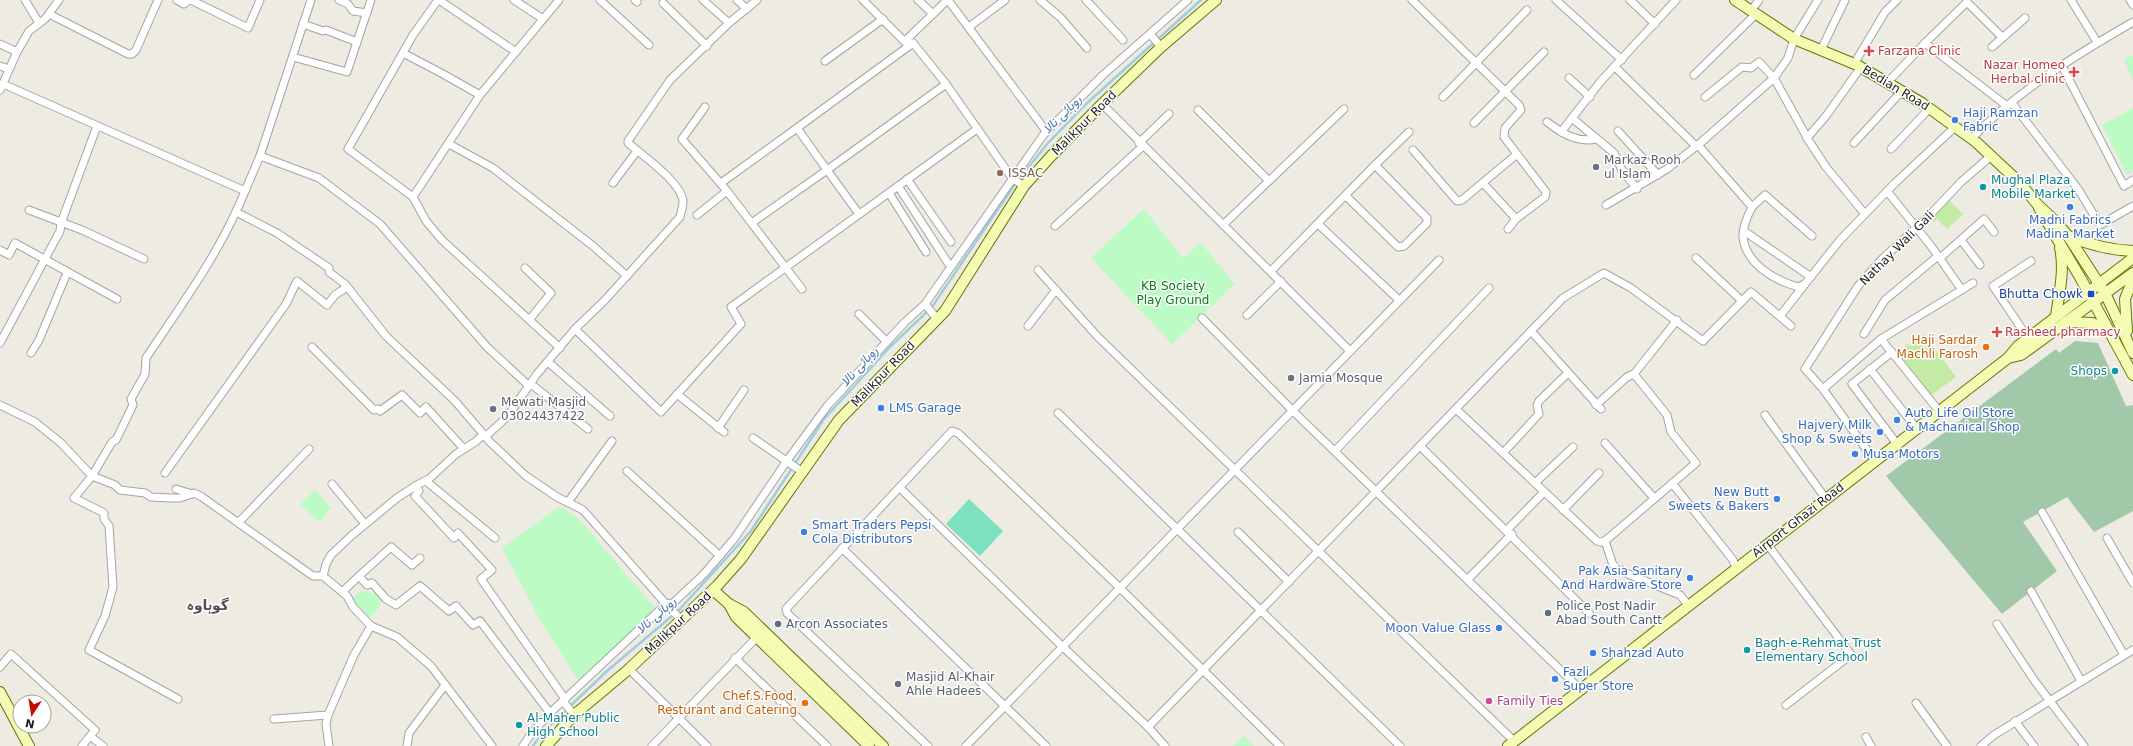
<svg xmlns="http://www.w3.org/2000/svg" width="2133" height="746" font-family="'DejaVu Sans',Vazirmatn,sans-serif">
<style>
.grass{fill:#c4eba5}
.cemetery{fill:#a2c8aa}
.park{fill:#bcfbc4}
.pitch{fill:#7ce1bf}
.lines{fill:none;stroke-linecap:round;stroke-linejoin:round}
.stream{stroke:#a0cdde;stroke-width:2.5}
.street-casing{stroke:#a4a4a4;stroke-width:9}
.secondary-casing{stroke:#647701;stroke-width:12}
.street{stroke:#fff;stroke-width:7}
.secondary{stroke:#f4fcb3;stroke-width:10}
.health-dot{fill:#e0444e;stroke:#fff;stroke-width:1.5}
.shop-dot{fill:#3f7fe0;stroke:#fff;stroke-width:1.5}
.worship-dot{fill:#6b7280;stroke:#fff;stroke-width:1.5}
.education-dot{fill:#8d6e63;stroke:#fff;stroke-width:1.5}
.culture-dot{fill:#0f9aa8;stroke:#fff;stroke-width:1.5}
.transit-dot{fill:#1a4fb4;stroke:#fff;stroke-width:1.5}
.food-dot{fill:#e8710a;stroke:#fff;stroke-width:1.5}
.service-dot{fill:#5c6f8a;stroke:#fff;stroke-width:1.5}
.hotel-dot{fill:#d1479c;stroke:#fff;stroke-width:1.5}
.labels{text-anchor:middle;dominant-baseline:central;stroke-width:3;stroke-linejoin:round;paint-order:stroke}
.health-label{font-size:12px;fill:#be3a42;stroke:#fff;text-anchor:start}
.street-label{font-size:12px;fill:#1d1d1d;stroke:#fff}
.shop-label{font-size:12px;fill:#366cbe;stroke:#fff;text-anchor:start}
.worship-label{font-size:12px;fill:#5b616d;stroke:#fff;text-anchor:start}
.education-label{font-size:12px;fill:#785e54;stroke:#fff;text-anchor:start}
.culture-label{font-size:12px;fill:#0d838f;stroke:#fff;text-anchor:start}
.park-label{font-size:12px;fill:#077e17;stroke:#fff}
.transit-label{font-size:12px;fill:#164399;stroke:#fff;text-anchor:end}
.food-label{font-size:12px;fill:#c56008;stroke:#fff;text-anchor:end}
.service-label{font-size:12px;fill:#4e5e75;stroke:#fff;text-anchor:start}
.hotel-label{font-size:12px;fill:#b23c85;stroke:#fff;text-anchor:start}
.water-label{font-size:13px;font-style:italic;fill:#4676af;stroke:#fff}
.quarter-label{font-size:14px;font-weight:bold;fill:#505050;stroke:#fff}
</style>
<rect width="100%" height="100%" fill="#eeebe2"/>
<!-- grass -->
<g class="grass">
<path d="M1948,199L1963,214L1947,229L1937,219L1934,222L1929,217Z"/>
<path d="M1924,334L1956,377L1930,396L1901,357L1907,353L1904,348L1908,344L1910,346Z"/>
</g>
<!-- cemetery -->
<path class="cemetery" d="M2075,341L2098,343L2126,406L2133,405V511L2094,532L2067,497L2023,522L2057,571L2002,614L1886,476L2056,349L2059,353Z"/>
<!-- park -->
<g class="park">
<path d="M2133,55V80L2124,60Z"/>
<path d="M2133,108V171L2127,175L2102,125Z"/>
<path d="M1144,209L1183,258L1201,243L1235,284L1172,344L1091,258Z"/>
<path d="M315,490L331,508L319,522L300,505Z"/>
<path d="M560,506L580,520L657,610L578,680L540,620L502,548Z"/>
<path d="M362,591L376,593L383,600L374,615L369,617L352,598Z"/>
<path d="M1244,736L1254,746H1233Z"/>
</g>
<!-- pitch -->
<path class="pitch" d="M969,499L1003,531L980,556L946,524Z"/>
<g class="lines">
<!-- stream -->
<path class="stream" d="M533,746L543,732L607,671L679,610L751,531L824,419L891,346L932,307L1015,184L1048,143L1085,105L1201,0"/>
<defs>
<g id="street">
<path d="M25,0L39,23"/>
<path d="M177,0L184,4L189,0"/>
<path d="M191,0L248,28L260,0"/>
<path d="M339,0L348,4L353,11L367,13"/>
<path d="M438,0L413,35L348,149L413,197L426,221L442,240L560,348"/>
<path d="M439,0L516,52"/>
<path d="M514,0L543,19"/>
<path d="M600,0L649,45"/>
<path d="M635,0L637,2"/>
<path d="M703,0L729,23"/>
<path d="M737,0L747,9"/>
<path d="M948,0L1046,131"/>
<path d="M1040,0L1060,17L1087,48"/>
<path d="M1086,0L1123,40"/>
<path d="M1412,0L1519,105L1521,110L1505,128L1504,137L1546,192L1545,197L1516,219L1508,229"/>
<path d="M1556,0L1622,60"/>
<path d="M1630,0L1655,24"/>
<path d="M2071,0L2097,42"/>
<path d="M2130,0L2133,5"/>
<path d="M663,3L707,46"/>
<path d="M1751,11L1759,0"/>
<path d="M49,14L128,54H132L136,50L158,0"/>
<path d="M933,14L947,0"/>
<path d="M303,24L323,31L326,30L357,42"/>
<path d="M969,27L1005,0"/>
<path d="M1150,34L1161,47"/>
<path d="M905,41L933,14L918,0"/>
<path d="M1925,43L1967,2L2002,37"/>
<path d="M0,44L17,52"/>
<path d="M1992,47L2025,18"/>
<path d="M1821,50L1845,0"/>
<path d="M403,53L443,74L480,95"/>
<path d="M293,57L347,72L371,0"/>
<path d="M825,61L883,19"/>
<path d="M1854,64L1885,12L1897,0"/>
<path d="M0,66L9,69"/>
<path d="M2062,66L2124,186L2133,180"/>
<path d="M1615,67L1696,146"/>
<path d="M1694,75L1756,14"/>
<path d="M1569,78L1590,97"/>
<path d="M1887,83L1925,43L2007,106"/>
<path d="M3,84L245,191C221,251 182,304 146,358L145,374L131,399L133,405L116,440L112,442L92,476L74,498L104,513V519L109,526L113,587L105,616L89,650L178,699"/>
<path d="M946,84L1012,178L1024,186"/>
<path d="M0,90L17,52L29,31L45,19L59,0"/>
<path d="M1443,97L1527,10"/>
<path d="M1705,97L1742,67L1751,68L1759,62L1774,78L1809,141L1826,167L1865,214"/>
<path d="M2012,103L2078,189L2100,225L2133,206"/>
<path d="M1102,104L1350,351"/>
<path d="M705,107L682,139L727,191L802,289"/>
<path d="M1198,110L1268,180"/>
<path d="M1572,118L1614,153L1622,170L1637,189"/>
<path d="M1547,122C1562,133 1576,143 1596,139"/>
<path d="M1474,123L1544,52"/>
<path d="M797,128L909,46"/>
<path d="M1618,131L1658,175"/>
<path d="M1561,132L1601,81L1676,0"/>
<path d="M1807,138L1826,116L1861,67"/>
<path d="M1971,139C2017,91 2076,55 2133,22"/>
<path d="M1139,143L1169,114"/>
<path d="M1854,143L1902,91"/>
<path d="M449,144L493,168L593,246L627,276"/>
<path d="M1698,145L1752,207C1748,215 1742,228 1743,237C1746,264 1774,280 1798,287L1805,284L1840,240L1895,183L1955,127"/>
<path d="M1891,149L1929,109"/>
<path d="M1413,150L1457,201L1462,200L1516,155"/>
<path d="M260,156L311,0"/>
<path d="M1375,165L1409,132"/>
<path d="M907,179L951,242"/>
<path d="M613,183L637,151"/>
<path d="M721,183L797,128L827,170L946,84L913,43L909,46L863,0"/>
<path d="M1483,183L1516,219"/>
<path d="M898,186L948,263"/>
<path d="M245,191L260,156L319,178L380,224L487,347L529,386"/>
<path d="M1887,191L1931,246L1962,290"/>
<path d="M889,193L926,252"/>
<path d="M413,197L480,95L559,0"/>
<path d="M1606,205L1667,169L1698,145L1774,78L1788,58L1794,39L1818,0"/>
<path d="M1752,207L1765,195L1812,236"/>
<path d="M29,210L82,230L144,259"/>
<path d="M236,212L277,233L329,268V272L345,284L386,336L455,401L490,442L526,476L557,497L583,510L666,604L673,603L703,575L734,539L786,462L828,405L905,322L925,304L1044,134L1103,75L1188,0"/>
<path d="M697,215L727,191"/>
<path d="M753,222L827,170L859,214"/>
<path d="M1318,224L1399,300"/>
<path d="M1223,225L1344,109"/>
<path d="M1055,226L1143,146"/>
<path d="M1744,231L1811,277"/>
<path d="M1961,240L1980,265"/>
<path d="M0,250L9,255L15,243L117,299"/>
<path d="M1696,258L1742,301"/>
<path d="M1940,258L1984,219L1994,232"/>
<path d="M525,268L551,293L530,319"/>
<path d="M1038,270L1097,336L1514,741"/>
<path d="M1271,271L1375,165L1427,218V223L1404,246L1398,247L1346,196"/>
<path d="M925,304L937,319"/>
<path d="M859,314L887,342"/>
<path d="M1247,315L1281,281"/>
<path d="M1780,316L1805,284"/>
<path d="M1202,318L1293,411L1580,689"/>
<path d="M1028,326L1056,290"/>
<path d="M575,329L661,412L741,324L731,307L977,129"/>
<path d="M1531,331L1601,409"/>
<path d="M1864,334L1885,300L1938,256"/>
<path d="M2028,338L1993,286L2031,261"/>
<path d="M1881,339L1973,283"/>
<path d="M0,343L60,231L61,223L97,126"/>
<path d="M312,347L374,410L378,409L380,411L402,395L420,413L426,407L464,449"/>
<path d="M1892,352L1852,384L1897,444"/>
<path d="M31,353L39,340L67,273"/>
<path d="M548,362L610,416"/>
<path d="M1870,369L1917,429"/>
<path d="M531,384L588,429"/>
<path d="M1823,389L1881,339L1939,411"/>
<path d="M677,394L724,432"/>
<path d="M0,405L35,422L61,443L92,476L115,485L120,490L145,493L151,497L171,498H180L194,493L202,497L303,569L313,576H323L347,596L353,607L371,626"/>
<path d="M1596,405L1627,377L1634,374"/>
<path d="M1456,409L1597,541L1601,542L1605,541L1696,463L1671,432L1667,415L1634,374L1677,320"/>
<path d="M1058,413L1400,746"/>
<path d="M1765,415L1826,499"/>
<path d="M718,428L744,390"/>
<path d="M485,437L507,417L537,374L575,329L605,300L680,217C681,212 683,207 683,201C681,182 642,155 628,143V141L670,80L729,23L757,0"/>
<path d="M753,438L801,471"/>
<path d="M1605,443L1654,498"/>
<path d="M1420,446L1589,613"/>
<path d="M1335,451L1489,288"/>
<path d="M1503,453L1539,414L1537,405L1539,401L1568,373"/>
<path d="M1875,461L1823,389L1805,369L1858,286L1882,259L1927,218L1961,182L1991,156"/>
<path d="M627,471L720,556"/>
<path d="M165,473L286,304L297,281L327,305L335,295L347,287"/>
<path d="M426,481L495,538"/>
<path d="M1535,483L1573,447"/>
<path d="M1672,483L1733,560L1736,568"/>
<path d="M332,484L365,524"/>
<path d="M415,486L419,491L415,496L454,538L458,533L492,570L481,579L565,699"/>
<path d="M900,488L1063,647L1148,727L1165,746"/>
<path d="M176,489L192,494"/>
<path d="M568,502L612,441"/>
<path d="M1563,510L1599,473"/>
<path d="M2042,512L2124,655"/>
<path d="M239,522L309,449"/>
<path d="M1507,530L1544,492"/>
<path d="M1238,532L1289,582"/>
<path d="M2107,538L2133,583"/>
<path d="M1605,541L1613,565L1628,574L1680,595L1689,606"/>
<path d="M1767,544L1850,653L1848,657L1786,705"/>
<path d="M842,548L1046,746"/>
<path d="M323,576L326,564L331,555L351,536L397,498L417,485L429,479L456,454L475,442L483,435"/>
<path d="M359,576L391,547L412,565L420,558"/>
<path d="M1468,579L1512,534"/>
<path d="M2031,591L2081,681"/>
<path d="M342,592L359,576L367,585L372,583L386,599L396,605L420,586L449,611L456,606L473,625L480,621L550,713L666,604L681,620"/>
<path d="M1997,624L2034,680L2084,746"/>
<path d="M735,658L827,746"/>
<path d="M0,667L11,654L95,730L82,746"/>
<path d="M629,669L707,746"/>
<path d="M563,701L574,715"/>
<path d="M1916,703L1947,746"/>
<path d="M274,719L328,715"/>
<path d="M2015,721L2034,746"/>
<path d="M1148,727L1563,298L1604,273L1631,288L1703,341L1751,292L1791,326"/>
<path d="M90,736L103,746"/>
<path d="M1866,737L1871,746"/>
<path d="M329,746L326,724L328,715L354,655L371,626L397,637L431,666L492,746"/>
<path d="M407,746L409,733L445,685"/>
<path d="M523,746L531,734L550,713"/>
<path d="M652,746L757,637"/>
<path d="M928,746L787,613L786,609L952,431L958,433L1120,588L1280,746"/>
<path d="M966,746L1439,260"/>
<path d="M1981,746L1994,735L2133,650"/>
</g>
<g id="secondary">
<path d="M1735,0L1794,39L1857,65L1922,103L1976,142L2020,183L2037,204L2056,222L2068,236L2105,293L2133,353"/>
<path d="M2039,208L2081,279L2133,375"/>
<path d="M2068,236C2090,245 2109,250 2133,251"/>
<path d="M2056,316C2059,294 2065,270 2060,248"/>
<path d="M2066,322L2093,323L2109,332"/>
<path d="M2127,331L2125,299L2133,279"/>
<path d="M2008,358L2018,346L2133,258"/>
<path d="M713,590L729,604L744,612L883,746"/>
<path d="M729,604L736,617L869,746"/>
<path d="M0,692L29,746"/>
<path d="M546,746L574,715L629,669L717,586L741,559L839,420L945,311L1024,186L1052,155L1102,104L1161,47L1216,0"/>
<path d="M1508,746L2008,358L2021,355L2133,273"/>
</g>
</defs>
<!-- street casing -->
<use href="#street" class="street-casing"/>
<!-- secondary casing -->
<use href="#secondary" class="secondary-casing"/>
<!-- street -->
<use href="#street" class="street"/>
<!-- secondary -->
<use href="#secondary" class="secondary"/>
</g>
<!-- markers -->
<g class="health-dot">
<path d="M1867 45h4v4h4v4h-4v4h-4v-4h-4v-4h4z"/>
<path d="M2072 66h4v4h4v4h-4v4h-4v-4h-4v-4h4z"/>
<path d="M1995 326h4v4h4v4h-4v4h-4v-4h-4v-4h4z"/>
</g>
<g class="shop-dot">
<circle cx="1955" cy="120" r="4"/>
<circle cx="2070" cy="207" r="4"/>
<circle cx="881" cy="408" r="4"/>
<circle cx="1897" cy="420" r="4"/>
<circle cx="1880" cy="432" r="4"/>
<circle cx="1855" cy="454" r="4"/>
<circle cx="1777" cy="499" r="4"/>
<circle cx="804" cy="532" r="4"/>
<circle cx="1690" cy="578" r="4"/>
<circle cx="1499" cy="628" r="4"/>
<circle cx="1593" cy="653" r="4"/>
<circle cx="1555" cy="679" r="4"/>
</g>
<g class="worship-dot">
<circle cx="1596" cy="167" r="4"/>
<circle cx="1291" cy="378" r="4"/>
<circle cx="493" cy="409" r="4"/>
<circle cx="898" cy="684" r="4"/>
</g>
<circle class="education-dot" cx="1000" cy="173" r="4"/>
<g class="culture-dot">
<circle cx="1983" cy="187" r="4"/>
<circle cx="2115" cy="371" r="4"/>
<circle cx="1747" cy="650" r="4"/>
<circle cx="519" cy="725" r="4"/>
</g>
<rect class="transit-dot" x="2087" y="290" width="8" height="8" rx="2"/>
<g class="food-dot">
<circle cx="1986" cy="347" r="4"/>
<circle cx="805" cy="703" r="4"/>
</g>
<g class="service-dot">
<circle cx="1548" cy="613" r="4"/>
<circle cx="778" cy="624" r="4"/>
</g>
<circle class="hotel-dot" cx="1489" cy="701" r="4"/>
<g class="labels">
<!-- health labels -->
<g class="health-label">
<text x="1878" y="51">Farzana Clinic</text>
<text x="2065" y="65" text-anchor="end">Nazar Homeo<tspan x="2065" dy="14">Herbal clinic</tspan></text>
<text x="2005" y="332">Rasheed pharmacy</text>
</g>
<!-- street labels -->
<g class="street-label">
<text transform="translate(1896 88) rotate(31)">Bedian Road</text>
<text transform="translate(1084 123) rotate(-45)">Malikpur Road</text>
<text transform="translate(1897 248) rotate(-45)">Nathay Wali Gali</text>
<text transform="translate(883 374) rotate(-46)">Malikpur Road</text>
<text transform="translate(1798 520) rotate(-38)">Airport Ghazi Road</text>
<text transform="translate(678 623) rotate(-43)">Malikpur Road</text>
</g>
<!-- shop labels -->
<g class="shop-label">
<text x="1963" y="113">Haji Ramzan<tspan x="1963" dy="14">Fabric</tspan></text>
<text x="2070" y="220" text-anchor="middle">Madni Fabrics<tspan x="2070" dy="14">Madina Market</tspan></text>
<text x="889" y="408">LMS Garage</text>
<text x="1905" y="413">Auto Life Oil Store<tspan x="1905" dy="14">&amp; Machanical Shop</tspan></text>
<text x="1872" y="425" text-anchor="end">Hajvery Milk<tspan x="1872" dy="14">Shop &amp; Sweets</tspan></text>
<text x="1863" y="454">Musa Motors</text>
<text x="1769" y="492" text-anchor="end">New Butt<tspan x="1769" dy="14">Sweets &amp; Bakers</tspan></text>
<text x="812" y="525">Smart Traders Pepsi<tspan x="812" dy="14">Cola Distributors</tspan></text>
<text x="1682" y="571" text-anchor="end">Pak Asia Sanitary<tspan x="1682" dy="14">And Hardware Store</tspan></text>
<text x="1491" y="628" text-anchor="end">Moon Value Glass</text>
<text x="1601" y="653">Shahzad Auto</text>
<text x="1563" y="672">Fazli<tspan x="1563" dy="14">Super Store</tspan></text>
</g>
<!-- worship labels -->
<g class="worship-label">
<text x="1604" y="160">Markaz Rooh<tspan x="1604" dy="14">ul Islam</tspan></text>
<text x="1299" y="378">Jamia Mosque</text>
<text x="501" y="402">Mewati Masjid<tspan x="501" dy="14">03024437422</tspan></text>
<text x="906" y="677">Masjid Al-Khair<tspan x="906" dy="14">Ahle Hadees</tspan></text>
</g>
<!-- education labels -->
<g class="education-label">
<text x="1008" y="173">ISSAC</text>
</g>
<!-- culture labels -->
<g class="culture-label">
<text x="1991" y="180">Mughal Plaza<tspan x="1991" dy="14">Mobile Market</tspan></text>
<text x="2107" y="371" text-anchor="end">Shops</text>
<text x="1755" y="643">Bagh-e-Rehmat Trust<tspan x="1755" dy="14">Elementary School</tspan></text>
<text x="527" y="718">Al-Maher Public<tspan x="527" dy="14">High School</tspan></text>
</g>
<!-- park labels -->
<g class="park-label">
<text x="1173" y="286">KB Society<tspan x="1173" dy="14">Play Ground</tspan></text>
</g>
<!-- transit labels -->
<g class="transit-label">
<text x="2083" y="294">Bhutta Chowk</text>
</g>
<!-- food labels -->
<g class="food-label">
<text x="1978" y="340">Haji Sardar<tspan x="1978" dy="14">Machli Farosh</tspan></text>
<text x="797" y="696">Chef.S.Food,<tspan x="797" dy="14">Resturant and Catering</tspan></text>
</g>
<!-- service labels -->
<g class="service-label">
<text x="1556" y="606">Police Post Nadir<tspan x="1556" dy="14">Abad South Cantt</tspan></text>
<text x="786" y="624">Arcon Associates</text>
</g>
<!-- hotel labels -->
<g class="hotel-label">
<text x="1497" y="701">Family Ties</text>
</g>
<!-- water labels -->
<g class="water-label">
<text transform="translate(1062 114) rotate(-45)">روہائی نالا</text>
<text transform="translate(859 366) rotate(-48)">روہائی نالا</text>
<text transform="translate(656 615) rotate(-42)">روہائی نالا</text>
</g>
<!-- quarter labels -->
<g class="quarter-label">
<text x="208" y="605">گوہاوہ</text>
</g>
</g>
<!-- north arrow -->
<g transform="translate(32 714) rotate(192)"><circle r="19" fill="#ffffff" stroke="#a5a5a5"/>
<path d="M0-3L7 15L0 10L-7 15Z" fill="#c90a00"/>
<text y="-6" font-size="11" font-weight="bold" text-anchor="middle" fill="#1d1d1d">N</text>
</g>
</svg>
